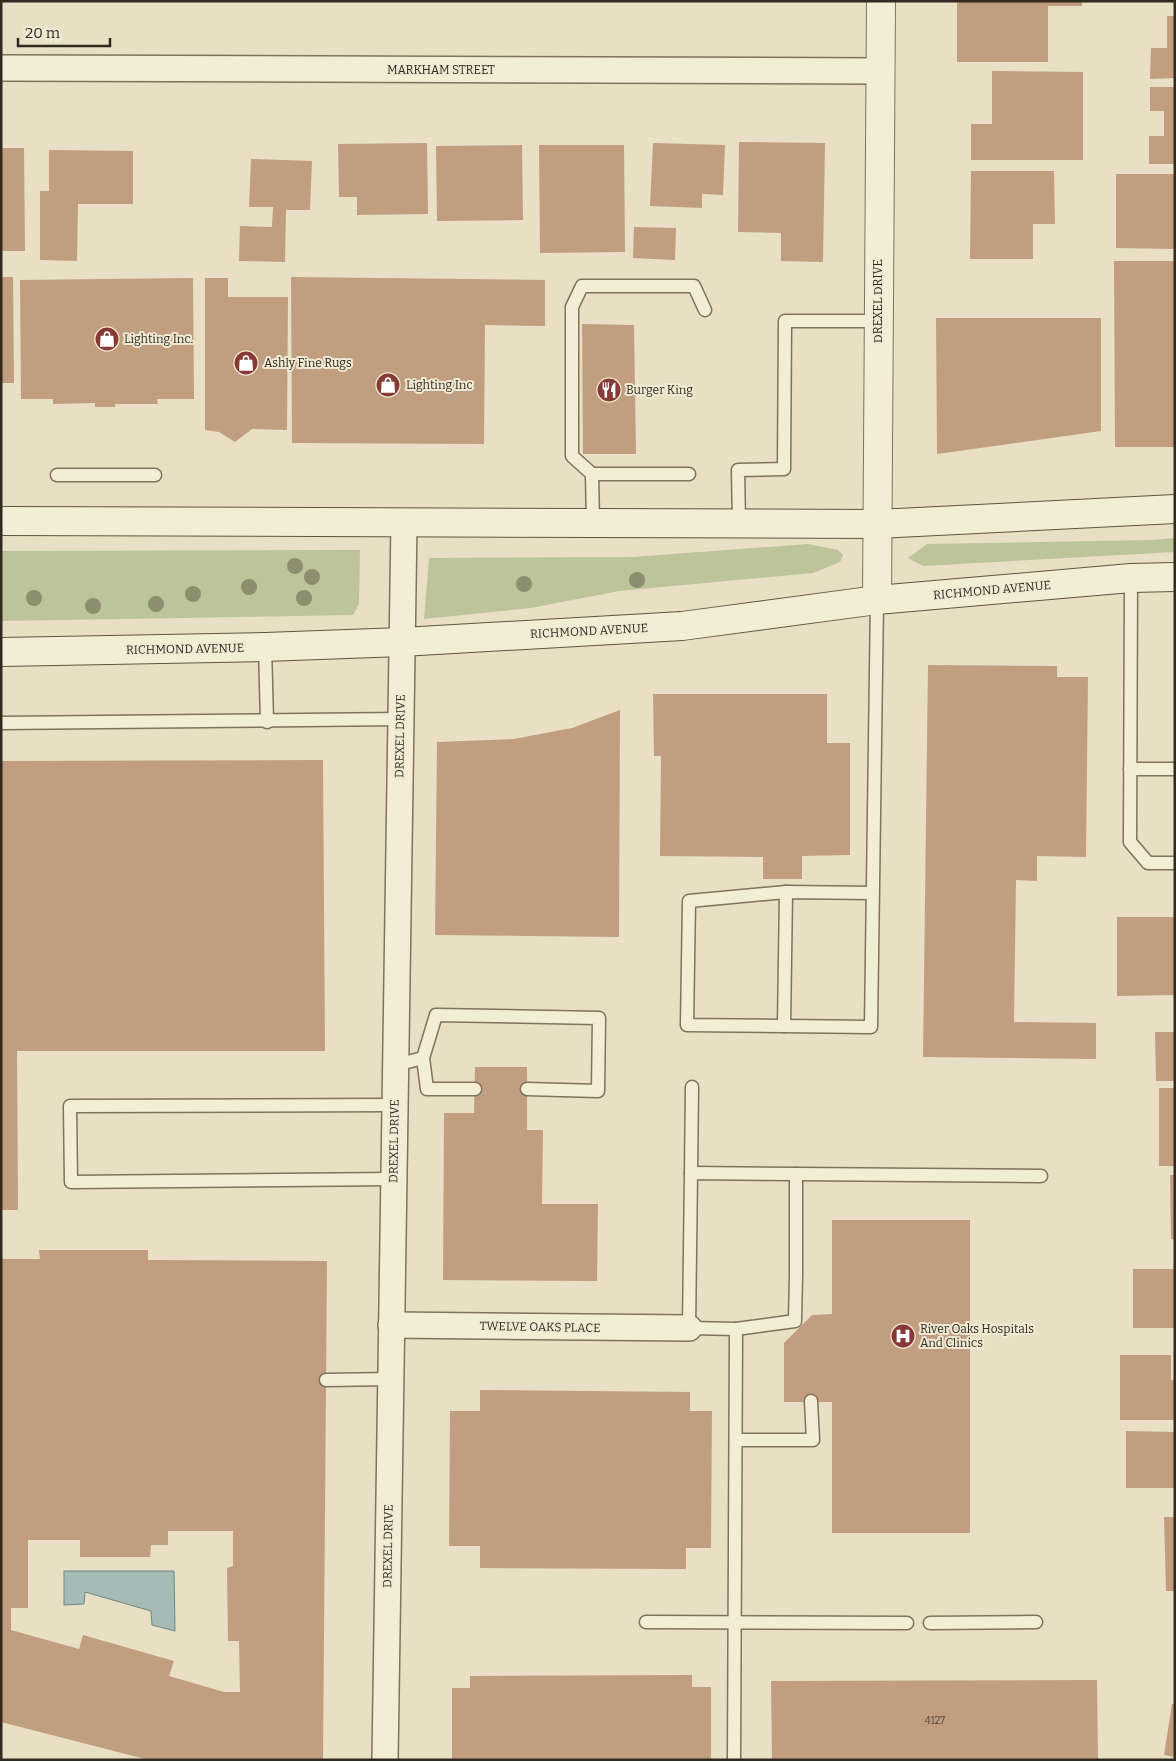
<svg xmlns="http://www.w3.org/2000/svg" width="1176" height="1761" font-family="Bitter,serif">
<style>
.green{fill:#bdc49a}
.water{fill:#a5bbb6;stroke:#6e8883}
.building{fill:#c19e7f;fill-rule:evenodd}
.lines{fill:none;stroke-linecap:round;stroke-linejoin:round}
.service-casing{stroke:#80725d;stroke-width:15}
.minor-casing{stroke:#80725d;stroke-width:28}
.tertiary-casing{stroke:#80725d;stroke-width:30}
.secondary-casing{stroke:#625340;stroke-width:30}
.service{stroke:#f4edd6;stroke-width:12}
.minor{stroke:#f4edd6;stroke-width:25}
.tertiary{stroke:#f4edd6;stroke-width:28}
.secondary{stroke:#f4edd6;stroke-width:28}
.tree{fill:#8c8e6e}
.labels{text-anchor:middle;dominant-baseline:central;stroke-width:4;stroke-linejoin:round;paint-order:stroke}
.number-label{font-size:10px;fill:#564637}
.street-label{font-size:12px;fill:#32291f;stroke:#f0e9d3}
.poi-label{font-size:12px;fill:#32291f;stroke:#f0e9d3;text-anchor:start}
</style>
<rect width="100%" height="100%" fill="#e8dfc4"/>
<!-- green -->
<g class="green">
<path d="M1175,538V552L923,566L908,558L927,544L1151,540Z"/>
<path d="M808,544L838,550L843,555L840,562L813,573L619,591L531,608L424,619L429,558L632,557Z"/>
<path d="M360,550L359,604L353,615L1,621V551Z"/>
</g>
<!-- water -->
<path class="water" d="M64,1571H174L175,1631L152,1625L151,1611L85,1592L84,1604L64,1605Z"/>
<!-- building -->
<g class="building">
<path d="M957,1H1082V6H1048V62H957Z"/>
<path d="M1167,16H1175V78L1150,79L1151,48H1167Z"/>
<path d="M992,71L1083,72V160H971V124H992Z"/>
<path d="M1150,87H1175V164H1149V136H1164V111H1150Z"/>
<path d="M739,142L825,143L823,262L781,261V233L738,232Z"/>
<path d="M427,143L428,214L357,215V197H339L338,144Z"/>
<path d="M653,143L725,145L723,195L702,194V208L650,206Z"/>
<path d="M522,145L523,220L437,221L436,146Z"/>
<path d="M539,145H624L625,252L540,253Z"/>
<path d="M1,148H24L25,251H1Z"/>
<path d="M49,150L133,151V204H78L77,261L40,260V191H49Z"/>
<path d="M251,159L312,161L310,210H286L285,262L239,261L240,226L272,227L273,207H249Z"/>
<path d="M971,171H1054L1055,224H1033V259H970Z"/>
<path d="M1116,174H1175V249L1116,248Z"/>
<path d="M634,227L676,228L675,260L633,258Z"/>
<path d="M1114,261H1175V447H1115Z"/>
<path d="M1,277H13L14,383H1Z"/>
<path d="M291,277L545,280V326L485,325L484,444L292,443Z"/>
<path d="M193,278L194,399H157L158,404H115V407H95V403L53,404V399H21L20,280Z"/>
<path d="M205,278H228V297H288L287,430L252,429L235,442L219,432L205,430Z"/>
<path d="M936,318H1101V431L937,454Z"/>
<path d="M582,324L634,325L636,454H583Z"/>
<path d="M928,665L1057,666V677H1088L1086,857L1037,856V881L1016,880L1014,1022L1096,1023V1059L923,1057Z"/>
<path d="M653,694H827V743H850V855L802,856V879H763V857L660,856L661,756H654Z"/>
<path d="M620,710L619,937L435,935L437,742L514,739L572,728Z"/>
<path d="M323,760L325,1051H17L18,1210H1V761Z"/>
<path d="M1117,917H1175V995L1117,996Z"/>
<path d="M1155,1032H1175V1081H1156Z"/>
<path d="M475,1067H527V1130H543L542,1204H598L597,1281L443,1280L444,1113H474Z"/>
<rect x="1159" y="1088" width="16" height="78"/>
<path d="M1170,1175H1175V1239H1171Z"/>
<path d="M832,1220H970V1533H832V1402H784V1343L812,1315L832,1314Z"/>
<path d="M39,1250H148V1260L327,1261L323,1760H149L1,1722V1259H40ZM168,1531H233V1566L227,1568L228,1641H239L240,1692H224L169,1676L174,1661L83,1635L79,1649L11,1630V1608H28V1540H80V1557H150L151,1545H168Z"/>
<rect x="1133" y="1269" width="42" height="59"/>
<path d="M1120,1355H1171V1380H1175V1420H1120Z"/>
<path d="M480,1390L690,1392V1411H712L711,1548H686V1569L480,1568V1546H449L450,1411H480Z"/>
<path d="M1126,1431L1175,1432V1488H1126Z"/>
<path d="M1164,1517H1175V1591H1166Z"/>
<path d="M692,1675V1687H711V1760H452V1688H470V1676Z"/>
<path d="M1097,1680L1098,1760H772L771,1681Z"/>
<path d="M1172,1704H1175V1757L1164,1755Z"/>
</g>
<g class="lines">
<defs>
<g id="service">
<path d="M592,474L572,456V307L582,286H694L705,310"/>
<path d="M57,475H155"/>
<path d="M593,523L592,474H689"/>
<path d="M739,523L738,470L784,469L785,321H878"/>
<path d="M1131,578L1130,842L1148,863H1175"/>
<path d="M265,647L267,722"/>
<path d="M1,723L401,719"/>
<path d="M1130,769H1175"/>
<path d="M873,893L786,892L689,901L687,1025L871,1027L877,600"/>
<path d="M784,1026L786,892"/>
<path d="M423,1058L427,1089H475"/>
<path d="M396,1065L423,1058L436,1015L599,1018L598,1091L527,1089"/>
<path d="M691,1173L796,1174V1275L795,1321L736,1329L689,1328Z"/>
<path d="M691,1173L692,1087"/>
<path d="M796,1174L1041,1176"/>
<path d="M394,1179L71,1182L70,1106L395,1105"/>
<path d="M326,1380L391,1379"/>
<path d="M736,1440H813L811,1401"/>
<path d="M646,1622L907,1623"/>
<path d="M930,1623L1036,1622"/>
<path d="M734,1760L736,1329"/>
</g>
<g id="minor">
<path d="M1,68L880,71"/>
<path d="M391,1325L689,1328"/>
<path d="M385,1760L404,522"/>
</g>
<path id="tertiary" d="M877,600L881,1"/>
<g id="secondary">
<path d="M1,521L877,524L1175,509"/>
<path d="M1,652L265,647L402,642L682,626L877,600L1131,578L1175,577"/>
</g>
</defs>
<!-- service casing -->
<use href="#service" class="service-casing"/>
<!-- minor casing -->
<use href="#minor" class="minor-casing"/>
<!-- tertiary casing -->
<use href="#tertiary" class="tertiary-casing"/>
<!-- secondary casing -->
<use href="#secondary" class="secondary-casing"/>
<!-- service -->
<use href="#service" class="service"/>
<!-- minor -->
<use href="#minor" class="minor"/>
<!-- tertiary -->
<use href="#tertiary" class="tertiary"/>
<!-- secondary -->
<use href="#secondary" class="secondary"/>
</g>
<!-- trees -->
<g class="tree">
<circle cx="295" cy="566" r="8"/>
<circle cx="312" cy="577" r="8"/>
<circle cx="637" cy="580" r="8"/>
<circle cx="524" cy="584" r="8"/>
<circle cx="249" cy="587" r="8"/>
<circle cx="193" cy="594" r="8"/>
<circle cx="34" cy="598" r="8"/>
<circle cx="304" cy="598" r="8"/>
<circle cx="156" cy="604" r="8"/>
<circle cx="93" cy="606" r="8"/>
</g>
<!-- icons -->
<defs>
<symbol id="shop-disc" viewBox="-11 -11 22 22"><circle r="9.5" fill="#873935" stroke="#f0e9d3"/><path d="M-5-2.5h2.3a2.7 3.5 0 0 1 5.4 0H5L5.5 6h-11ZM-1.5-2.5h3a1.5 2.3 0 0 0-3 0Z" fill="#fff"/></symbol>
<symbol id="restaurant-disc" viewBox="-11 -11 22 22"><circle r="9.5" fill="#873935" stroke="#f0e9d3"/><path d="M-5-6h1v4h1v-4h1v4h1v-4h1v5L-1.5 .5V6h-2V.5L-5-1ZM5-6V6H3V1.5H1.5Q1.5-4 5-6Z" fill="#fff"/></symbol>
<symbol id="hospital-disc" viewBox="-11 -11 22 22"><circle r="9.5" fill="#873935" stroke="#f0e9d3"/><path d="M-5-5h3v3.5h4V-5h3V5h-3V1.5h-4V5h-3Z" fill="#fff"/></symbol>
</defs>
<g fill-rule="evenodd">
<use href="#shop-disc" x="93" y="325" width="28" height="28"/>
<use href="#shop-disc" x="232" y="349" width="28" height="28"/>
<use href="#shop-disc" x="374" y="371" width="28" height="28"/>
<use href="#restaurant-disc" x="595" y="376" width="28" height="28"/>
<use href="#hospital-disc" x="889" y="1322" width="28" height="28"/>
</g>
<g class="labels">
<!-- number labels -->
<g class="number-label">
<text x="935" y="1721">4127</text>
</g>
<!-- street labels -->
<g class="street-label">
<text x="441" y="70">MARKHAM STREET</text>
<text transform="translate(878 301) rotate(-90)">DREXEL DRIVE</text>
<text transform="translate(992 590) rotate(-5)">RICHMOND AVENUE</text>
<text transform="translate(589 631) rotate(-3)">RICHMOND AVENUE</text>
<text transform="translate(185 649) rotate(-1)">RICHMOND AVENUE</text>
<text transform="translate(400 736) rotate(-89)">DREXEL DRIVE</text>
<text transform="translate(394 1141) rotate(-89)">DREXEL DRIVE</text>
<text transform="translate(540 1327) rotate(1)">TWELVE OAKS PLACE</text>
<text transform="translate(388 1546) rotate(-89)">DREXEL DRIVE</text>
</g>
<!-- poi labels -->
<g class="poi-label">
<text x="124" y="339">Lighting Inc.</text>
<text x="264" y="363">Ashly Fine Rugs</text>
<text x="406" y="385">Lighting Inc</text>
<text x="626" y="390">Burger King</text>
<text x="920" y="1329">River Oaks Hospitals<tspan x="920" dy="14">And Clinics</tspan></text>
</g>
</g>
<!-- border -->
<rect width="1176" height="1761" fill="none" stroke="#32291f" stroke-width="5"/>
<!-- scale -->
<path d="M18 38v8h92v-8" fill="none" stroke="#32291f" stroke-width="2.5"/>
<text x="25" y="38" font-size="15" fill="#32291f" stroke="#f0e9d3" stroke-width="4" paint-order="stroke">20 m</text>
</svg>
